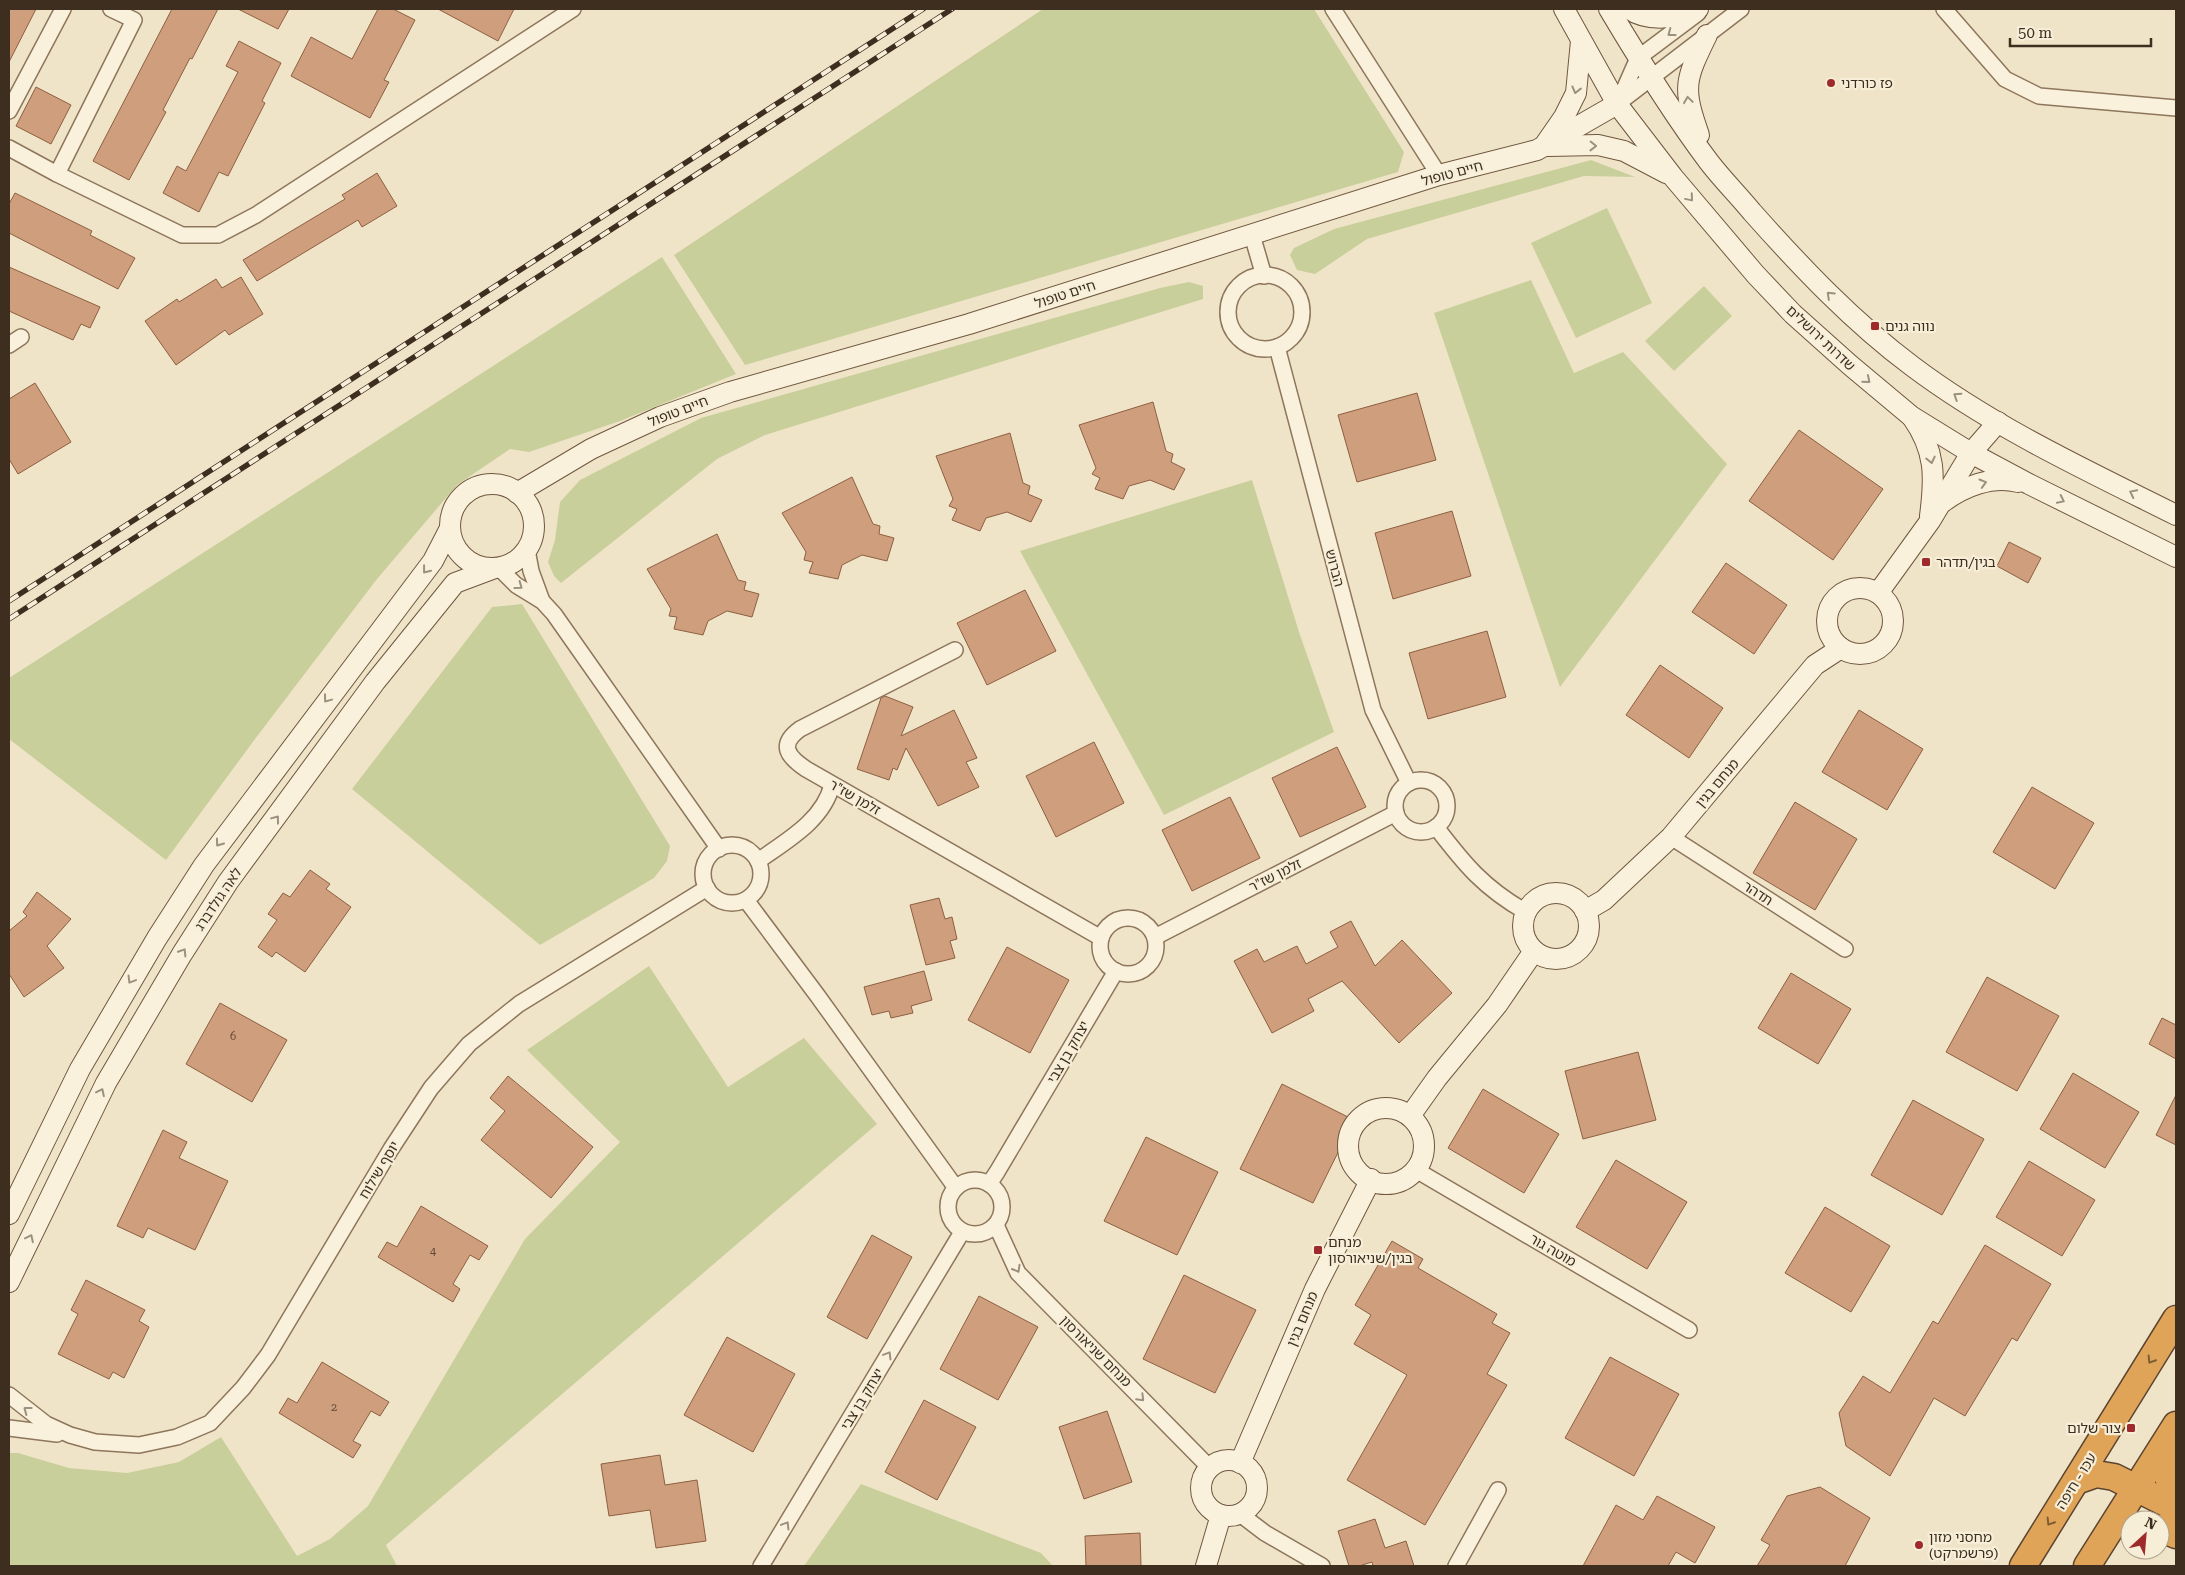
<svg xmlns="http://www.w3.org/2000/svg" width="2185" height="1575" font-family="'Roboto Serif','Noto Sans Hebrew',serif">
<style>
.green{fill:#c9cf9b}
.building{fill:#cf9f7d;stroke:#8d5f41}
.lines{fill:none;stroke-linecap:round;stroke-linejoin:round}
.street-casing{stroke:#8d765c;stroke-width:18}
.secondary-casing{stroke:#6f573f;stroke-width:22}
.highway-casing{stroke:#5b4430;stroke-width:29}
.street{stroke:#faf1dc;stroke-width:15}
.secondary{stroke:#faf1dc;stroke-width:20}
.highway{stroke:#e0a458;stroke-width:26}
.rail-casing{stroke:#3d2e20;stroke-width:5.5}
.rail{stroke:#f7eed8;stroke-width:4;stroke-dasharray:11;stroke-linecap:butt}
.oneway{stroke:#9c907e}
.oneway2{stroke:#7e5d36}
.poi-dot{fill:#9e2a2b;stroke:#f7eed8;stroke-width:2}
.labels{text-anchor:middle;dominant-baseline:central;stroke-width:4.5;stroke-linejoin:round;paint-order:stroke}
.number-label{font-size:11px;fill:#624a37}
.poi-label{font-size:14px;fill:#3d2e20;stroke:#f7eed8;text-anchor:start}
.street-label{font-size:14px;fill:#3d2e20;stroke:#f7eed8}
</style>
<rect width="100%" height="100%" fill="#f0e4c8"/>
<!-- green -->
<g class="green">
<path d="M1043,9H1314L1404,152L1398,172L745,365L674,255Z"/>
<path d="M1591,160L1635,177L1584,176L1367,239L1315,274L1297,270L1290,255L1294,248L1334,229Z"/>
<path d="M1607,208L1652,303L1576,338L1531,243Z"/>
<path d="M662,257L736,374L620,421L529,452L510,449L457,485L377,579L255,739L166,860L9,739V678Z"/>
<path d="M1531,280L1574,373L1623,352L1727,464L1560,687L1434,313Z"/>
<path d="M1189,282L1203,286V299L765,435L717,459L561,583L554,576L548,562L555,540L560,502L580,480L701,418L1160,288Z"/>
<path d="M1704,286L1732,316L1674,371L1645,341Z"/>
<path d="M1252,480L1299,632L1334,732L1164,815L1020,551Z"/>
<path d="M522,604L670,846L667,861L654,878L540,945L352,789L492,607Z"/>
<path d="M649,966L728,1087L804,1038L877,1124L386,1545L397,1566H9V1453H18L69,1468L127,1473L179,1462L221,1437L297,1556L330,1539L368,1506L525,1239L620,1142L527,1050Z"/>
<path d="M861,1484L1041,1553L1053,1566H804Z"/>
</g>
<!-- building -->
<g class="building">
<path d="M9,9H36L9,62Z"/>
<path d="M172,9H218L192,59L190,58L163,110L166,112L129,180L93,161Z"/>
<path d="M238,9H289L278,29Z"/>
<path d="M378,9H393L415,20L384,80L389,82L370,118L291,76L311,37L352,59Z"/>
<path d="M438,9H514L498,41Z"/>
<path d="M239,41L281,63L262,101L265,103L228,176L219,172L199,212L163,193L177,166L186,171L238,72L226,66Z"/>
<path d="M36,87L71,105L51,144L16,126Z"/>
<path d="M377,173L397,206L362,227L358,220L257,281L243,260L345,199L342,195Z"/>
<path d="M15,193L92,231L90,235L135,258L118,289L9,233V204Z"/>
<path d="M9,267L100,307L90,328L81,324L73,340L9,311Z"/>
<path d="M241,277L263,314L229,335L225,330L176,365L145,321L177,299L179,302L216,279L222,288Z"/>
<path d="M35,383L71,442L18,474L9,459V399Z"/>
<path d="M1417,393L1436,460L1357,482L1338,415Z"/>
<path d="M1153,402L1166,451L1173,454L1171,462L1185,469L1174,490L1150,480L1129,486L1123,499L1095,489L1100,478L1092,474L1096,468L1079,425Z"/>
<path d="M1799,430L1883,489L1833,560L1749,501Z"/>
<path d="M1010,433L1023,483L1030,486L1028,494L1042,500L1031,522L1007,512L986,518L980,531L952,520L957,509L949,506L953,499L936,456Z"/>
<path d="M852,477L873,524L880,526L879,534L894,538L887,561L862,555L842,565L838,579L809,573L813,562L804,560L806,552L782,513Z"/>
<path d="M1452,511L1471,576L1393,599L1375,533Z"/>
<path d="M717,534L738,580L746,582L744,590L759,594L752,617L727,611L708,621L703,635L674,629L677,617L669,616L671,609L647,569Z"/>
<path d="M2009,542L2041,558L2028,583L1997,566Z"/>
<path d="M1726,563L1787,605L1754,654L1692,612Z"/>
<path d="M1025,590L1056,651L987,685L957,623Z"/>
<path d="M1487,631L1506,697L1428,719L1409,653Z"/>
<path d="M1660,665L1723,708L1689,758L1626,715Z"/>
<path d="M885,696L913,707L901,736L954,710L977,758L966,762L979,787L938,806L906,748L897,770L893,768L889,780L857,769L881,698Z"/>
<path d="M1859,710L1923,749L1887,810L1822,772Z"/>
<path d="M1094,742L1124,803L1056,837L1026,776Z"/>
<path d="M1337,747L1366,807L1300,837L1272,778Z"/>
<path d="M2032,787L2094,823L2055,889L1993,852Z"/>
<path d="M1230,797L1260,858L1192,891L1162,830Z"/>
<path d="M1795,802L1857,839L1815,910L1753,873Z"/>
<path d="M310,870L330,884L326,889L351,907L305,972L276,952L272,957L258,947L277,920L268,914L283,893L290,897Z"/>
<path d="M37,892L71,919L47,946L64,968L24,997L9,974V931L27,916L23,912Z"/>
<path d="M939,898L945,919L952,917L957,939L950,941L955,958L926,965L910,905Z"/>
<path d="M1351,921L1375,966L1402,940L1452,993L1399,1043L1342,981L1308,999L1314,1011L1272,1033L1234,961L1257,949L1264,962L1297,946L1306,964L1338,947L1330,932Z"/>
<path d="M1007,947L1069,980L1030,1053L968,1020Z"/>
<path d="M924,971L932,1000L911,1006L913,1013L891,1018L889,1011L872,1015L864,987Z"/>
<path d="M1791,973L1851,1009L1818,1064L1758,1028Z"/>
<path d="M1987,977L2059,1016L2017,1091L1946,1052Z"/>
<path d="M220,1003L287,1040L252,1102L186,1064Z"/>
<path d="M2162,1018L2176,1025V1059L2149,1044Z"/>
<path d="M1638,1052L1656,1120L1583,1139L1565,1071Z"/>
<path d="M2073,1073L2139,1112L2105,1168L2040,1129Z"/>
<path d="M508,1076L593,1147L551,1198L481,1140L505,1111L490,1098Z"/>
<path d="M1282,1084L1354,1120L1313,1203L1240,1169Z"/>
<path d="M1483,1089L1559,1134L1524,1193L1448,1148Z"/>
<path d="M2176,1095V1145L2156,1135Z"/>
<path d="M1913,1100L1984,1139L1942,1215L1871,1175Z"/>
<path d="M163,1130L187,1142L179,1158L228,1181L195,1250L148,1228L143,1238L117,1226Z"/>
<path d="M1146,1137L1218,1172L1177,1255L1104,1221Z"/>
<path d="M1616,1160L1687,1202L1647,1269L1576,1227Z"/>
<path d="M2029,1161L2095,1200L2062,1256L1996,1217Z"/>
<path d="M421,1206L488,1246L479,1260L470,1255L453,1284L460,1289L453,1302L378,1257L387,1242L397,1247Z"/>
<path d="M1825,1207L1890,1246L1851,1312L1785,1273Z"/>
<path d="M872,1235L912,1257L867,1339L827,1317Z"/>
<path d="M1392,1241L1423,1259L1418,1268L1497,1314L1492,1323L1510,1333L1487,1374L1507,1385L1425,1525L1347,1480L1407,1375L1354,1344L1371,1315L1355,1305Z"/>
<path d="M1985,1245L2051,1284L2017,1341L2012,1338L1965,1416L1934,1398L1890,1476L1846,1446L1839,1413L1863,1376L1890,1393L1933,1321L1938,1324Z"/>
<path d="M1184,1275L1256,1310L1215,1393L1143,1359Z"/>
<path d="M86,1280L145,1310L139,1321L149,1327L124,1378L113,1372L109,1379L58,1354L78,1314L71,1310Z"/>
<path d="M979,1296L1038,1327L998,1400L940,1369Z"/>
<path d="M727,1337L795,1374L753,1452L684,1415Z"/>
<path d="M1610,1357L1679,1394L1634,1476L1565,1438Z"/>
<path d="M322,1362L389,1402L380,1416L371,1411L353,1441L361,1445L353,1458L279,1413L288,1398L297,1403Z"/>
<path d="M924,1400L976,1427L937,1500L885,1472Z"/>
<path d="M1107,1411L1132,1482L1084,1499L1059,1427Z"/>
<path d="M660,1455L665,1485L697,1480L706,1541L656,1548L650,1510L609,1516L601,1464Z"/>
<path d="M1820,1487L1870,1518L1845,1566H1757L1770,1545L1761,1540L1787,1496Z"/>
<path d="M1657,1496L1715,1527L1695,1563L1676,1552L1668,1566H1583L1616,1505L1643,1520Z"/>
<path d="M1375,1519L1385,1548L1406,1541L1414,1566H1373L1372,1562L1359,1566H1349L1338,1531Z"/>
<path d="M1140,1533L1141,1566H1086L1085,1536Z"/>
</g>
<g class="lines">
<defs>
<g id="street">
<path d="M1333,9L1439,175"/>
<path d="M1944,9L2005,79L2039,96L2176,108"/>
<path d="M1619,101L1638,58L1698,13"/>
<path d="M1617,104L1741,9"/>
<path d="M9,111L63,9"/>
<path d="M9,148L57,174L182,235H218L256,215L573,9"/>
<path d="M57,174L134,20L111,9"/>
<path d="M1252,235L1264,276"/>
<circle cx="1265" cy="312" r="37"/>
<path d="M9,345L21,337"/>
<path d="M1277,347L1373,710L1409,783"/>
<path d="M527,550L531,571L542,601"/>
<path d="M499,568L516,585L542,601L554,614L719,849"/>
<path d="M955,650L800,729C778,745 788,757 806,769L1101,938"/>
<circle cx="1421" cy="806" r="26"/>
<path d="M1436,827C1465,865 1484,888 1526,912"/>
<path d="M1671,837L1845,949"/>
<circle cx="732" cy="874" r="29"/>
<path d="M758,861C786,841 823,821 832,785"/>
<path d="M746,900L817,995L956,1188"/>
<circle cx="1128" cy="946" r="28"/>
<path d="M1155,937L1396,813"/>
<path d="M1416,1170L1689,1330"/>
<circle cx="975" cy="1207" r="27"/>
<path d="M989,1184L997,1172L1116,971"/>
<path d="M996,1225L1018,1273L1210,1468"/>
<path d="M9,1395L46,1424L70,1435L95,1442L139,1445L177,1437L210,1423L243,1388L268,1355L391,1149L431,1088L469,1044L519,1004L707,888"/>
<path d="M9,1428L57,1434"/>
<path d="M1240,1514L1265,1533L1322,1566"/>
<path d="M761,1566L962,1232"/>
<path d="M1456,1566L1498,1490"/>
</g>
<g id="secondary">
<path d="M1564,9L1617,104L1673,177L1756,275L1793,314L1850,365L1911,416L1971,453L2029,484L2176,557"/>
<path d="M1609,9C1640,61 1672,113 1709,162C1722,179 1738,195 1752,212C1801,267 1853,322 1912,366C1993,427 2086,470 2176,515"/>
<path d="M1629,9C1647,22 1679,19 1698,9"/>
<path d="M1699,135C1682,87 1685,80 1707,35"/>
<path d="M1546,143L1564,117L1576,93L1581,41"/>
<path d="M1548,146L1598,145L1624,151L1666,173"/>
<path d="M1912,417C1936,451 1935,477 1930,516"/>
<circle cx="492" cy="526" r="42"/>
<path d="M517,493L591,449L660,417L730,392L969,324L1439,175L1537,150L1617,104"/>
<path d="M1943,502C1963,487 1992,475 2018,482"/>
<circle cx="1860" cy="621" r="33"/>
<path d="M1878,593L1930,521L1971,453L1998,422"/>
<circle cx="1556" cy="926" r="33"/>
<path d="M1585,911L1604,900L1671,837L1815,665L1841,648"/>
<circle cx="1386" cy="1146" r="38"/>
<path d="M1410,1116L1437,1078L1497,1005L1534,951"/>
<path d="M9,1214L80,1069L157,938L204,865L433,561L450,528"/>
<path d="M9,1282L106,1083L182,954L228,882L375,682L455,583L495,568"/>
<circle cx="1229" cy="1488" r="28"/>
<path d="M1240,1463L1315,1289L1371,1179"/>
<path d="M1206,1566L1221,1515"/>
</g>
<g id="highway">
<path d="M2168,1439C2168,1457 2164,1481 2176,1497"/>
<path d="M2076,1481L2096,1474L2114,1477L2176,1508"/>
<path d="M2160,1528L2176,1535"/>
<path d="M2023,1566L2176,1319"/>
<path d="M2087,1566L2176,1425"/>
</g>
</defs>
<!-- street casing -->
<use href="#street" class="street-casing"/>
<!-- secondary casing -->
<use href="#secondary" class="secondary-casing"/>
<!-- highway casing -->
<use href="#highway" class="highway-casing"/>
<!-- street -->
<use href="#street" class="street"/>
<!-- secondary -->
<use href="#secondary" class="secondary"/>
<!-- highway -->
<use href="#highway" class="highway"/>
<defs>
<g id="rail">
<path d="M9,601L923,9"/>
<path d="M9,619L952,9"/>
</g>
</defs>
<!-- rail casing -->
<use href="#rail" class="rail-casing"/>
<!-- rail -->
<use href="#rail" class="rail"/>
</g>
<!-- one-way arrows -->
<defs><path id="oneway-chevron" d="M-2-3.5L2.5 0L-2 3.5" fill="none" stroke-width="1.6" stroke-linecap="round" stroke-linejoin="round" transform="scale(1.25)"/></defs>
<g class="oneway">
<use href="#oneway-chevron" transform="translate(1671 33) rotate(143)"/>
<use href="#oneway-chevron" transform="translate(1576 90) rotate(104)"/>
<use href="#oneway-chevron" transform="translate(1688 100) rotate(-98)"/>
<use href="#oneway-chevron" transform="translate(1593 146) rotate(1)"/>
<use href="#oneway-chevron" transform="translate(1690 198) rotate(50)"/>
<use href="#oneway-chevron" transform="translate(1830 295) rotate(-137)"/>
<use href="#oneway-chevron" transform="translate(1867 380) rotate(40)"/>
<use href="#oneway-chevron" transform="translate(1957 396) rotate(-147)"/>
<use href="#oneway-chevron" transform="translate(1931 460) rotate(77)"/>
<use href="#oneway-chevron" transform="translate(1983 483) rotate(-16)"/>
<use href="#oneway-chevron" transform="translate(2133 493) rotate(-154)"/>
<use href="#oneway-chevron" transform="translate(2061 500) rotate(26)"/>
<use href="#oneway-chevron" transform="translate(426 570) rotate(128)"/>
<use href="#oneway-chevron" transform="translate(519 586) rotate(36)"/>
<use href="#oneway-chevron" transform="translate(327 699) rotate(127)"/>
<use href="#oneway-chevron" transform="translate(276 819) rotate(-53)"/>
<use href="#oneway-chevron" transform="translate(219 843) rotate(126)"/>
<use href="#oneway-chevron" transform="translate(183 952) rotate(-58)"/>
<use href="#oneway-chevron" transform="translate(131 980) rotate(121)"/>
<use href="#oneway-chevron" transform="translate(101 1092) rotate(-64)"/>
<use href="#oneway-chevron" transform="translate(30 1238) rotate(-64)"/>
<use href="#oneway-chevron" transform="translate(1017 1269) rotate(60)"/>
<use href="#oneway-chevron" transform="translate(888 1355) rotate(-59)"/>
<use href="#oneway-chevron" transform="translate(1141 1398) rotate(45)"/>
<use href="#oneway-chevron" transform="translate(27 1410) rotate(-143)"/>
<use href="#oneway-chevron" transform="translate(786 1525) rotate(-59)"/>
</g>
<g class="oneway2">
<use href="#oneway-chevron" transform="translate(2151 1360) rotate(122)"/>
<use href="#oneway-chevron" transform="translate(2050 1522) rotate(122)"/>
</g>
<!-- markers -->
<g class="poi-dot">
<circle cx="1831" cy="83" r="5"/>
<rect x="1870" y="321" width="10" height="10" rx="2.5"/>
<rect x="1921" y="557" width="10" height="10" rx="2.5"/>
<rect x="1313" y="1245" width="10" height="10" rx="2.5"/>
<rect x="2126" y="1423" width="10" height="10" rx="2.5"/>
<circle cx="1919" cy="1545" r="5"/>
</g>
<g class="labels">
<!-- number labels -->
<g class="number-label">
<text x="233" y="1036">6</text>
<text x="433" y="1251">4</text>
<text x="334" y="1407">2</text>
</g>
<!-- poi labels -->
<g class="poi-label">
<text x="1841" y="83">פז כורדני</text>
<text x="1885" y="326">נווה גנים</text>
<text x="1936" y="562">בגין/תדהר</text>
<text x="1328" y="1242">מנחם<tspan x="1328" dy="16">בגין/שניאורסון</tspan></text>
<text x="2121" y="1428" text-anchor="end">צור שלום</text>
<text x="1929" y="1537">מחסני מזון<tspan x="1929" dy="16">(פרשמרקט)</tspan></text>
</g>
<!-- street labels -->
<g class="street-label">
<text transform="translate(1452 173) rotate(-15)">חיים טופול</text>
<text transform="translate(1065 294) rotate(-18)">חיים טופול</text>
<text transform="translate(1821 338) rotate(43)">שדרות ירושלים</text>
<text transform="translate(678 411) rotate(-21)">חיים טופול</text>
<text transform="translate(1335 568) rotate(75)">הברוש</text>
<text transform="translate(1717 783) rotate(-50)">מנחם בגין</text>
<text transform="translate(855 797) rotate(30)">זלמן שז"ר</text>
<text transform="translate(1275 875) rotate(-27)">זלמן שז"ר</text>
<text transform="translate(1758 893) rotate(33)">תדהר</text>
<text transform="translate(218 899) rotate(-56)">לאה גולדברג</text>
<text transform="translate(1068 1052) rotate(-60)">יצחק בן צבי</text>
<text transform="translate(379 1170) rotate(-59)">יוסף שילוח</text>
<text transform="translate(1553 1250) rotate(30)">מוטה גור</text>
<text transform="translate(1302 1319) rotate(-67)">מנחם בגין</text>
<text transform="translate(1096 1351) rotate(45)">מנחם שניאורסון</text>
<text transform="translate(862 1399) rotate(-59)">יצחק בן צבי</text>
<text transform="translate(2076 1481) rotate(-58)">עכו - חיפה</text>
</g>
</g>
<!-- border -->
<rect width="2185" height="1575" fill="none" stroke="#3d2e20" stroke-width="20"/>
<!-- north arrow -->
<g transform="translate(2145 1535) rotate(26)"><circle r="24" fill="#f7eed8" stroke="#ada18e"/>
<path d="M0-4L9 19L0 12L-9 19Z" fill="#9e2a2b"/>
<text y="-8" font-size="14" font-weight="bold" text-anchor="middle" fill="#3d2e20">N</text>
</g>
<!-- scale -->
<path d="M2010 38v8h141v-8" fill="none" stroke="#3d2e20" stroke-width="2.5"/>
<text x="2018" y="38" font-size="15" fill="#3d2e20" stroke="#f7eed8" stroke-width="4" paint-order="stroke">50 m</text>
</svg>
